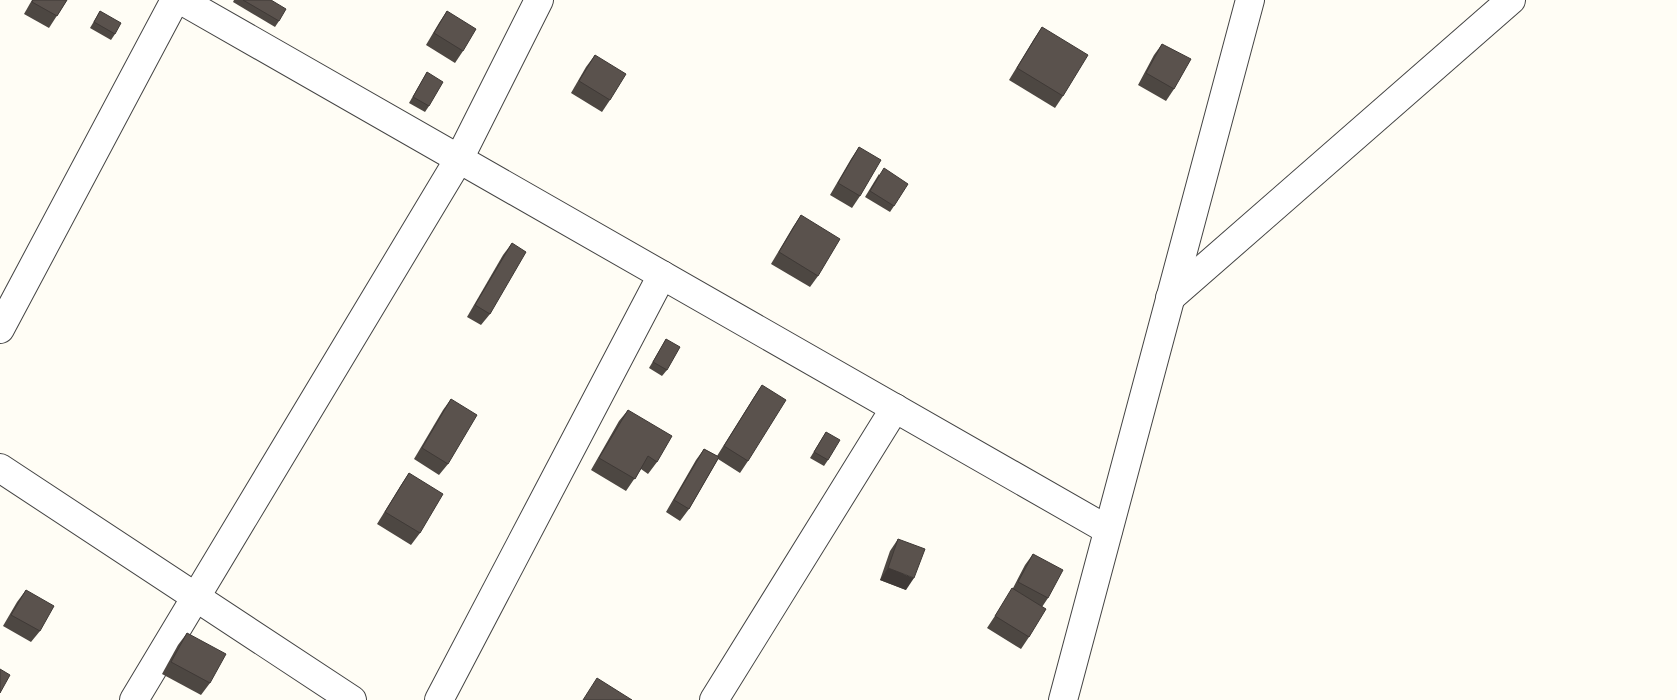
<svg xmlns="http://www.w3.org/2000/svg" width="1677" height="700" font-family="'Playfair Display',serif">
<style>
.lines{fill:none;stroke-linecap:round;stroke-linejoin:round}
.minor-casing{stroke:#444;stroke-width:30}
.minor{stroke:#fff;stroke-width:28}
.wall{fill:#4d4742}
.shaded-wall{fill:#3f3936}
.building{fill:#5a524d;stroke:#3f3936}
</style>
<rect width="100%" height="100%" fill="#fffdf5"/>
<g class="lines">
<defs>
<g id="minor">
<path d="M181,0L1108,530"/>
<path d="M1170,298L1511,0"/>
<path d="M0,329L175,0"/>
<path d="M0,468L352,700"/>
<path d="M134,700L459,159L539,0"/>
<path d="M439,700L662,275"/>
<path d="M714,700L895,408"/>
<path d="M1063,700L1250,0"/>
</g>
</defs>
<!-- minor casing -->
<use href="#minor" class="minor-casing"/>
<!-- minor -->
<use href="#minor" class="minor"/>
</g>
<!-- wall -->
<g class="wall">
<path d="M32,0H67L49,28L24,14Z"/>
<path d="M234,0H271L279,21L275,27L233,2Z"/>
<path d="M100,11L115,34L111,40L90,28Z"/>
<path d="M447,11L463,51L455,63L426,45L439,23Z"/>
<path d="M1042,27L1063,96L1055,108L1009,80L1034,39Z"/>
<path d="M1162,44L1174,89L1166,101L1138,85L1154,55Z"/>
<path d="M595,55L610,100L602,112L571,93L586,67Z"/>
<path d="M427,72L429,106L425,112L409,103Z"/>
<path d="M859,147L860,196L852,208L830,195L851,159Z"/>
<path d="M879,174L894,206L890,212L865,197Z"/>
<path d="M801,215L818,276L810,287L771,264L793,227Z"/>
<path d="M512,243L490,314L481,325L467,317L503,255Z"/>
<path d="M666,339L667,370L662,376L649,368Z"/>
<path d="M762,385L748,461L740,473L718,459L689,509L680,521L666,512L696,460L704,449L717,456L754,397Z"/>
<path d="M451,399L448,464L439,475L414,459L443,410Z"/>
<path d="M628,410L657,462L648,474L641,469L626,491L591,470L619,421Z"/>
<path d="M826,432L828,460L824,466L810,458Z"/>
<path d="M409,473L420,533L411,545L377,524L401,485Z"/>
<path d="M898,539L906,590L880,580L890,551Z"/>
<path d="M1033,554L1048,598L1042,607L1029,637L1021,649L987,628L1012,590L1025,565Z"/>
<path d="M26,590L40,631L31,642L3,626L17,602Z"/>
<path d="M187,633L210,683L201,695L162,674L178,645Z"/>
</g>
<!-- shaded-wall -->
<path class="shaded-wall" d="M888,568L914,578L906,590L880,580Z"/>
<!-- building -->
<g class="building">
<path d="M33,0H67L57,16L32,2Z"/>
<path d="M243,0H271L286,9L279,21Z"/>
<path d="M100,11L121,23L115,34L94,22Z"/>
<path d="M447,11L476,29L463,51L434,33Z"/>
<path d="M1042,27L1088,55L1063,96L1017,68Z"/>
<path d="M1162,44L1191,59L1174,89L1146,73Z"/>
<path d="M595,55L626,74L610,100L579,81Z"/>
<path d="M427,72L443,82L429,106L413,97Z"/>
<path d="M859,147L881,160L860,196L838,183Z"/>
<path d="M884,168L908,184L894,206L870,191Z"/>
<path d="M801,215L840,239L818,276L779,252Z"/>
<path d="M512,243L526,252L490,314L475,305Z"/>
<path d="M666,339L680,347L667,370L653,362Z"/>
<path d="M762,385L786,400L748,461L724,446Z"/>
<path d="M451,399L477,415L448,464L422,448Z"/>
<path d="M628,410L672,436L657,462L648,456L635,479L599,458Z"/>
<path d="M826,432L840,440L828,460L814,452Z"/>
<path d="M704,449L719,457L689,509L674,500Z"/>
<path d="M409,473L443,494L420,533L385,512Z"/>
<path d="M898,539L925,549L914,578L888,568Z"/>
<path d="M1033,554L1063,570L1048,598L1018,582Z"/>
<path d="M1012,588L1046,609L1029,637L995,616Z"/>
<path d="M26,590L54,606L40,631L11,615Z"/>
<path d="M187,633L226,654L210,683L171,662Z"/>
<path d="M0,669L10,675L0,693Z"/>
<path d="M597,678L632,700H583Z"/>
</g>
</svg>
